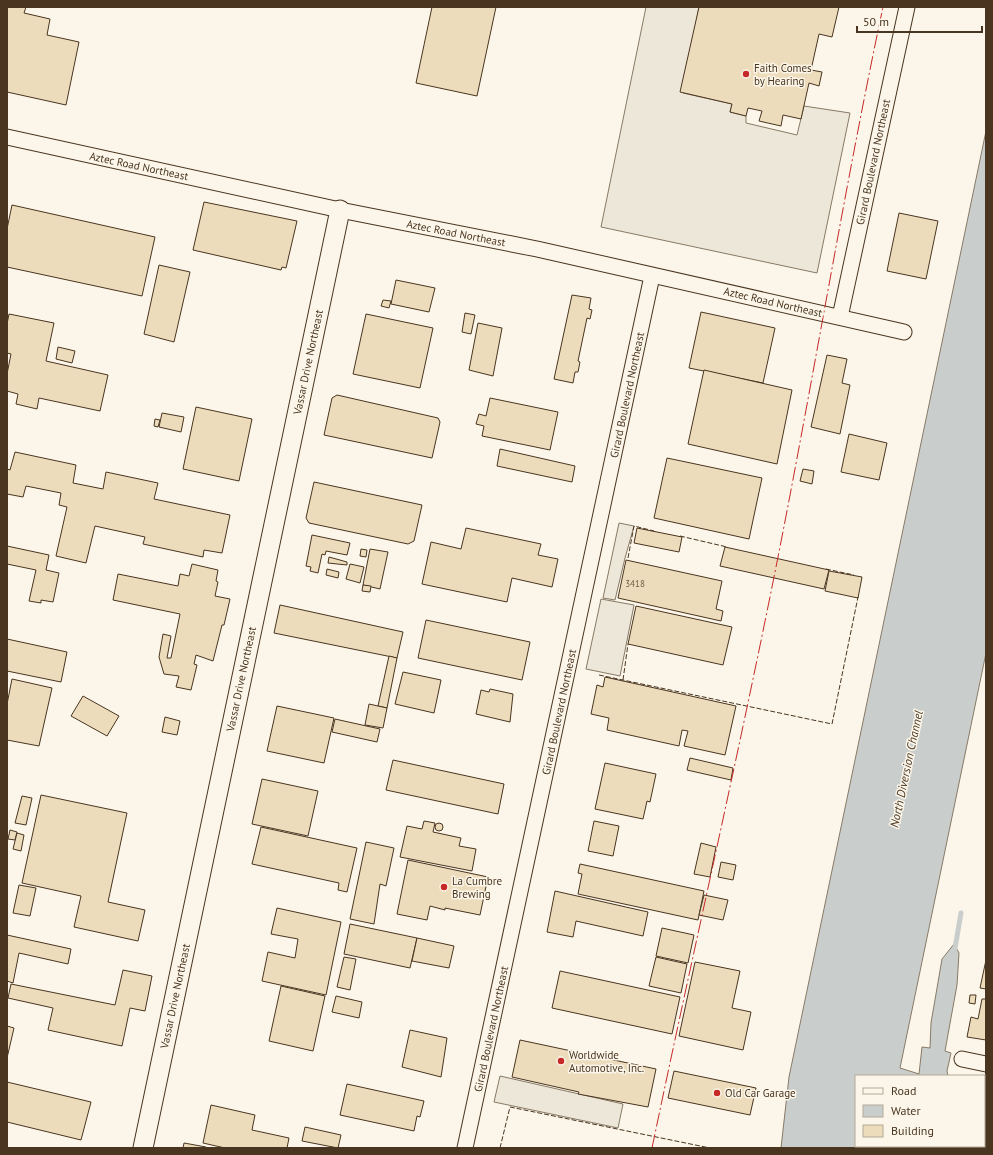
<svg xmlns="http://www.w3.org/2000/svg" width="993" height="1155" font-family="'PT Sans',sans-serif">
<style>
.parking{fill:#ede7d9;stroke:#887966}
.water{fill:#c9cecd;stroke:#887966}
.lines{fill:none;stroke-linecap:round;stroke-linejoin:round}
.stream{stroke:#c9cecd;stroke-width:5}
.building{fill:#ecdcbc;stroke:#4a3520}
.minor-casing{stroke:#4a3520;stroke-width:17}
.tertiary-casing{stroke:#4a3520;stroke-width:21}
.minor{stroke:#fbf6e9;stroke-width:15}
.tertiary{stroke:#fbf6e9;stroke-width:19}
.fence{stroke:#4a3520;stroke-width:1;stroke-dasharray:5 2;stroke-linecap:butt}
.power{stroke:#c62828;stroke-width:1;stroke-dasharray:14 3 2 3;stroke-linecap:butt}
.poi-dot{fill:#c62828;stroke:#fbf6e9;stroke-width:1.5}
.labels{text-anchor:middle;dominant-baseline:central;stroke-width:3;stroke-linejoin:round;paint-order:stroke}
.number-label{font-size:9px;fill:#725f47}
.poi-label{font-size:11px;fill:#4a3520;stroke:#fbf6e9;text-anchor:start}
.street-label{font-size:11px;fill:#4a3520;stroke:#fbf6e9}
.water-label{font-size:12px;font-style:italic;fill:#4a3520;stroke:#fbf6e9}
</style>
<rect width="100%" height="100%" fill="#fbf6e9"/>
<!-- parking -->
<g class="parking">
<path d="M646,7H699L683,93L732,104L730,112L746,116V123L797,135L804,106L850,113L817,273L601,227Z"/>
<path d="M619,523L634,526L625,558L615,600L603,598Z"/>
<path d="M601,599L634,605L620,676L586,669Z"/>
<path d="M500,1076L623,1104L618,1128L494,1102Z"/>
</g>
<!-- water -->
<path class="water" d="M986,131V653L900,1068L919,1074L922,1047L930,1048L931,1023L942,959L954,944L959,953L957,985L945,1051L951,1053L947,1071L948,1076H856V1146H885L884,1148H781L789,1077Z"/>
<g class="lines">
<!-- stream -->
<path class="stream" d="M954,954L961,913"/>
</g>
<!-- building -->
<g class="building">
<path d="M7,7H26L24,13L50,19L47,35L79,42L66,105L7,92Z"/>
<path d="M432,7H496L477,96L416,83Z"/>
<path d="M699,7H839L832,37L819,34L811,70L822,72L819,86L809,83L801,119L783,115L781,126L759,121L762,111L748,108L746,116L730,112L732,104L680,92Z"/>
<path d="M204,202L297,221L286,268L282,267L281,270L193,250Z"/>
<path d="M12,205L155,237L142,296L7,267V229Z"/>
<path d="M899,213L938,221L926,279L887,271Z"/>
<path d="M159,265L190,272L174,342L144,334Z"/>
<path d="M396,280L435,288L429,312L391,304Z"/>
<path d="M572,295L591,298L589,309L592,310L590,319L587,318L578,361L580,362L578,372H575L573,383L554,379Z"/>
<path d="M383,300L391,301L389,308L381,306Z"/>
<path d="M701,312L775,328L763,383L689,368Z"/>
<path d="M465,313L475,315L471,334L462,332Z"/>
<path d="M9,314L54,323L46,361L108,375L100,411L39,398L37,409L16,404L18,394L7,391V374L11,354L7,353V324Z"/>
<path d="M366,314L433,328L420,388L353,374Z"/>
<path d="M478,323L502,328L493,376L469,370Z"/>
<path d="M58,347L75,351L72,363L56,359Z"/>
<path d="M827,355L847,359L842,383L850,385L840,434L811,427Z"/>
<path d="M704,370L792,390L777,464L688,444Z"/>
<path d="M337,395L438,418L440,422L432,458L324,435L332,398Z"/>
<path d="M490,398L558,412L550,450L482,436L484,426L476,424L479,414L486,416Z"/>
<path d="M196,407L252,419L239,481L183,469Z"/>
<path d="M162,413L184,417L181,432L159,427Z"/>
<path d="M155,419L160,420L158,427L154,426Z"/>
<path d="M849,434L887,443L879,480L841,472Z"/>
<path d="M500,449L575,466L572,482L497,466Z"/>
<path d="M15,452L76,465L73,483L103,489L106,472L158,483L154,499L230,515L222,553L204,550L203,557L143,544L145,537L95,526L86,563L56,556L67,507L59,505L61,493L26,486L23,497L7,494V469L10,470Z"/>
<path d="M667,458L762,478L749,539L654,518Z"/>
<path d="M803,469L814,471L812,484L800,481Z"/>
<path d="M314,482L422,505L414,541L408,544L309,523L306,518Z"/>
<path d="M466,528L541,544L538,555L558,559L552,587L512,578L507,602L422,584L431,542L461,549Z"/>
<path d="M637,528L682,537L679,552L634,543Z"/>
<path d="M312,535L350,543L347,555L326,551L325,555L322,554L318,573L310,571L311,567L306,566Z"/>
<path d="M7,546L49,555L46,570L59,573L53,602L41,600V603L29,601L36,570L7,564Z"/>
<path d="M725,547L829,570L824,589L720,566Z"/>
<path d="M361,549L367,550L366,557L360,556Z"/>
<path d="M370,549L388,552L380,589L363,585Z"/>
<path d="M329,557L347,562V565L328,563Z"/>
<path d="M626,560L722,581L716,609L723,611L721,621L618,598Z"/>
<path d="M192,564L218,570L216,581L218,582L215,596L230,599L224,625H222L213,661L196,655L194,664L197,665L191,690L176,687L179,676L164,674L159,657L163,634L171,636L167,658H171L180,614L113,600L118,574L178,586L180,574L189,576Z"/>
<path d="M350,564L364,567L360,583L346,579Z"/>
<path d="M327,569L339,572L338,578L326,575Z"/>
<path d="M829,571L862,577L858,598L825,591Z"/>
<path d="M363,585L371,586L370,592L362,591Z"/>
<path d="M280,605L403,632L397,658L274,633Z"/>
<path d="M636,606L732,627L723,665L628,644Z"/>
<path d="M426,620L530,642L522,680L418,658Z"/>
<path d="M7,639L67,652L61,682L7,671Z"/>
<path d="M389,656L397,658L387,708L378,706Z"/>
<path d="M403,672L441,680L434,713L395,704Z"/>
<path d="M605,677L736,706L725,755L684,746L688,731L682,730L679,746L607,730L609,718L591,714L597,685L603,687Z"/>
<path d="M12,679L52,688L39,746L7,740V704Z"/>
<path d="M490,689L513,694L510,722L476,714L481,690L489,692Z"/>
<path d="M83,696L119,716L107,736L71,716Z"/>
<path d="M369,704L387,708L383,728L365,725Z"/>
<path d="M277,706L334,718L324,763L267,751Z"/>
<path d="M165,717L180,721L177,735L162,732Z"/>
<path d="M335,719L380,729L377,742L332,732Z"/>
<path d="M690,758L733,768L731,780L687,770Z"/>
<path d="M393,760L504,784L498,814L386,790Z"/>
<path d="M605,763L656,774L650,802L647,801L643,819L595,809Z"/>
<path d="M262,779L318,791L308,836L252,824Z"/>
<path d="M41,795L127,813L108,902L145,910L138,941L74,927L81,896L22,883Z"/>
<path d="M22,796L32,798L26,825L15,823Z"/>
<path d="M424,821L435,823L433,832L461,838L459,846L476,849L472,871L400,857L407,826L422,829Z"/>
<path d="M594,821L619,826L613,856L588,851Z"/>
<circle cx="439" cy="827" r="4"/>
<path d="M261,827L357,848L347,892L338,890L339,883L252,864Z"/>
<path d="M10,830L17,832L15,840L8,839Z"/>
<path d="M17,833L24,835L21,851L13,849Z"/>
<path d="M366,842L394,848L386,886L380,884L374,924L350,919Z"/>
<path d="M701,843L716,847L710,877L694,874Z"/>
<path d="M408,860L488,877L480,915L445,908V910L430,906L427,920L397,914Z"/>
<path d="M721,862L736,865L733,880L718,877Z"/>
<path d="M580,864L704,891L698,920L578,894L582,874L578,873Z"/>
<path d="M19,885L36,888L30,916L13,913Z"/>
<path d="M555,891L648,912L643,936L576,921L573,937L547,932Z"/>
<path d="M704,895L728,900L723,920L699,915Z"/>
<path d="M277,908L341,922L326,995L262,981L268,952L295,958L298,939L271,934Z"/>
<path d="M350,924L417,938L410,968L344,954Z"/>
<path d="M662,928L694,935L688,963L656,956Z"/>
<path d="M7,935L71,949L68,964L19,953L13,983L7,981Z"/>
<path d="M417,938L454,946L449,968L412,961Z"/>
<path d="M344,957L356,959L350,990L337,987Z"/>
<path d="M656,957L687,964L681,993L649,986Z"/>
<path d="M986,960V989L980,988Z"/>
<path d="M695,962L740,971L732,1008L751,1012L743,1050L679,1036Z"/>
<path d="M123,970L152,976L145,1011L130,1008L122,1046L48,1030L53,1008L8,998L11,984L115,1005Z"/>
<path d="M560,971L680,997L672,1034L552,1008Z"/>
<path d="M281,986L325,996L313,1051L269,1041Z"/>
<path d="M970,995H976L975,1004L969,1003Z"/>
<path d="M336,996L362,1002L359,1018L332,1012Z"/>
<path d="M982,999H986V1040L967,1037L971,1017L978,1019Z"/>
<path d="M7,1026L14,1028L7,1058Z"/>
<path d="M410,1030L447,1038L441,1077L402,1067Z"/>
<path d="M520,1040L656,1069L648,1107L578,1094L579,1092L512,1077Z"/>
<path d="M674,1071L756,1088L750,1115L668,1098Z"/>
<path d="M7,1082L91,1102L81,1140L7,1122Z"/>
<path d="M347,1084L424,1101L420,1117L417,1116L414,1131L340,1115Z"/>
<path d="M211,1105L255,1115L252,1130L289,1138L287,1148H225L203,1143Z"/>
<path d="M305,1127L341,1135L338,1148L302,1141Z"/>
<path d="M984,1134L986,1135V1148H977L978,1146H984Z"/>
<path d="M184,1143L206,1147V1148H183Z"/>
<rect x="946" y="1146" width="17" height="2"/>
</g>
<g class="lines">
<defs>
<g id="minor">
<path d="M7,137L340,210L537,249L904,332"/>
<path d="M840,317L907,7"/>
<path d="M962,1059L986,1064"/>
<path d="M465,1148L652,276"/>
</g>
<path id="tertiary" d="M143,1148L340,210"/>
</defs>
<!-- minor casing -->
<use href="#minor" class="minor-casing"/>
<!-- tertiary casing -->
<use href="#tertiary" class="tertiary-casing"/>
<!-- minor -->
<use href="#minor" class="minor"/>
<!-- tertiary -->
<use href="#tertiary" class="tertiary"/>
<!-- fence -->
<g class="fence">
<path d="M680,536L727,547"/>
<path d="M628,558L634,526L654,531"/>
<path d="M826,569L854,575"/>
<path d="M599,675L832,724L858,597"/>
<path d="M623,680L628,644"/>
<path d="M500,1148L510,1107L710,1148"/>
</g>
<!-- power -->
<path class="power" d="M652,1148C691,961 734,775 772,587C811,394 842,200 883,7"/>
</g>
<!-- markers -->
<g class="poi-dot">
<circle cx="746" cy="74" r="4"/>
<circle cx="444" cy="887" r="4"/>
<circle cx="561" cy="1061" r="4"/>
<circle cx="717" cy="1093" r="4"/>
</g>
<g class="labels">
<!-- number labels -->
<g class="number-label">
<text x="635" y="583">3418</text>
</g>
<!-- poi labels -->
<g class="poi-label">
<text x="754" y="68">Faith Comes<tspan x="754" dy="13">by Hearing</tspan></text>
<text x="452" y="881">La Cumbre<tspan x="452" dy="13">Brewing</tspan></text>
<text x="569" y="1055">Worldwide<tspan x="569" dy="13">Automotive, Inc.</tspan></text>
<text x="725" y="1093">Old Car Garage</text>
</g>
<!-- street labels -->
<g class="street-label">
<text transform="translate(873 162) rotate(-78)">Girard Boulevard Northeast</text>
<text transform="translate(139 166) rotate(12)">Aztec Road Northeast</text>
<text transform="translate(456 233) rotate(11)">Aztec Road Northeast</text>
<text transform="translate(773 302) rotate(13)">Aztec Road Northeast</text>
<text transform="translate(308 362) rotate(-78)">Vassar Drive Northeast</text>
<text transform="translate(627 395) rotate(-78)">Girard Boulevard Northeast</text>
<text transform="translate(241 679) rotate(-78)">Vassar Drive Northeast</text>
<text transform="translate(559 712) rotate(-78)">Girard Boulevard Northeast</text>
<text transform="translate(175 996) rotate(-78)">Vassar Drive Northeast</text>
<text transform="translate(491 1029) rotate(-78)">Girard Boulevard Northeast</text>
</g>
<!-- water labels -->
<g class="water-label">
<text transform="translate(906 769) rotate(-78)">North Diversion Channel</text>
</g>
</g>
<!-- border -->
<rect width="993" height="1155" fill="none" stroke="#4a3520" stroke-width="16"/>
<!-- legend -->
<rect x="855" y="1075" width="130" height="72" fill="#fbf6e9" stroke="#b4a999"/>
<rect x="863" y="1088" width="20" height="6" fill="#fbf6e9" stroke="#b4a999"/>
<text x="891" y="1095" font-size="12" fill="#4a3520">Road</text>
<rect x="863" y="1105" width="20" height="12" fill="#c9cecd" stroke="#b4a999"/>
<text x="891" y="1115" font-size="12" fill="#4a3520">Water</text>
<rect x="863" y="1125" width="20" height="12" fill="#ecdcbc" stroke="#b4a999"/>
<text x="891" y="1135" font-size="12" fill="#4a3520">Building</text>
<!-- scale -->
<path d="M857 26v6h125v-6" fill="none" stroke="#4a3520" stroke-width="2"/>
<text x="863" y="26" font-size="12" fill="#4a3520" stroke="#fbf6e9" stroke-width="3" paint-order="stroke">50 m</text>
</svg>
